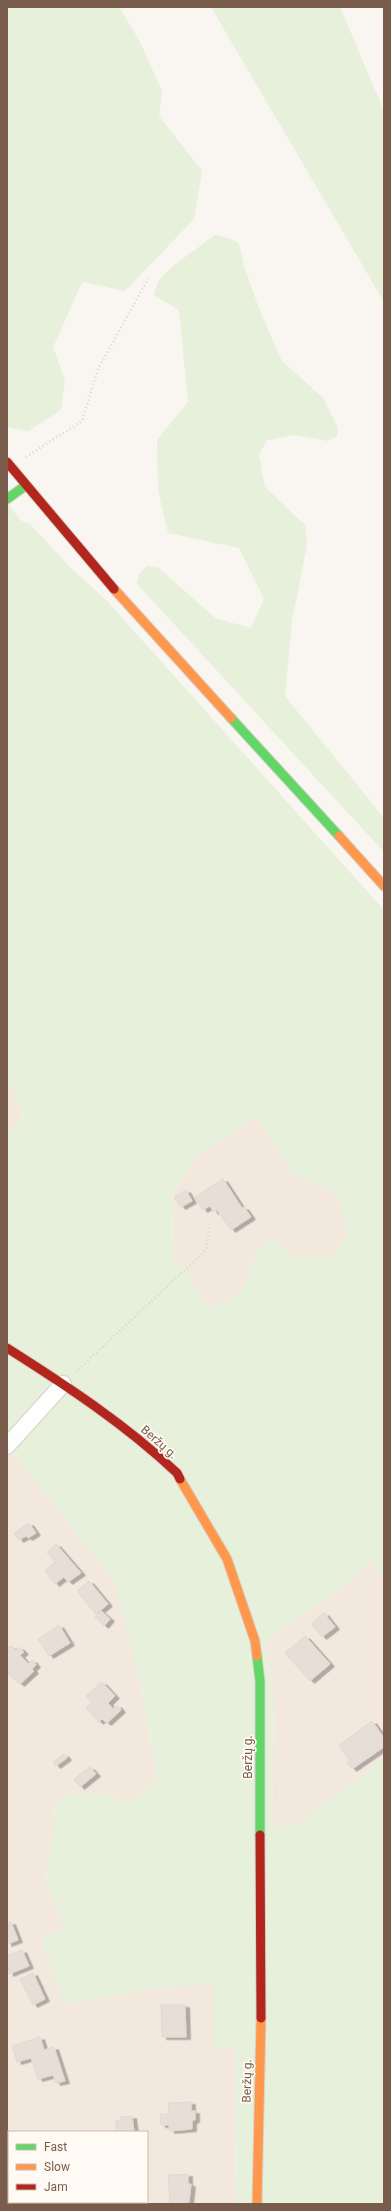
<svg xmlns="http://www.w3.org/2000/svg" width="391" height="2211" font-family="Roboto,sans-serif">
<style>
.residential{fill:#f2e8de;fill-rule:evenodd}
.green{fill:#e7f0db;fill-rule:evenodd}
.building{fill:#e6ded7;stroke:#e2d8d2;filter:url(#shadow)}
.lines{fill:none;stroke-linecap:round;stroke-linejoin:round}
.street-casing{stroke:#d7d1cb;stroke-width:18}
.fast-casing{stroke:#d9d2cb;stroke-width:11}
.slow-casing{stroke:#d9d2cb;stroke-width:11}
.jam-casing{stroke:#d9d2cb;stroke-width:11}
.path{stroke:#dcd5d0;stroke-width:2.5;stroke-dasharray:1 3;stroke-linecap:butt}
.street{stroke:#fefefd;stroke-width:16}
.fast{stroke:#63d668;stroke-width:9}
.slow{stroke:#ff974d;stroke-width:9}
.jam{stroke:#b3261e;stroke-width:9}
.labels{text-anchor:middle;dominant-baseline:central;stroke-width:3.5;stroke-linejoin:round;paint-order:stroke}
.street-label{font-size:12px;fill:#7a5c4d;stroke:#fffaf3}
</style>
<defs>
<filter id="shadow"><feDropShadow dx="4.5" dy="2.5" stdDeviation="0" flood-color="#0004"/></filter>
</defs>
<rect width="100%" height="100%" fill="#f9f5f0"/>
<!-- residential -->
<g class="residential">
<path d="M7,1082L13,1088L23,1117L7,1137Z"/>
<path d="M256,1117L293,1174L338,1194L348,1234L335,1255L292,1257L275,1237L258,1249L242,1293L207,1309L189,1275L173,1258L172,1196L196,1156Z"/>
<path d="M11,1449L115,1582L139,1676L158,1780L133,1802L93,1793L54,1804L55,1824L45,1878L64,1927L41,1938L65,2004L153,1989L214,1983V2048L234,2045L236,2204H7V1450ZM9,2132H147V2202H9Z"/>
<path d="M371,1562L384,1580V1758L300,1823L272,1827L274,1698L265,1642L343,1587Z"/>
</g>
<!-- green -->
<g class="green">
<path d="M7,7H119L139,40L162,91L159,116L202,171L194,219L125,291L82,282L53,347L65,381L61,410L28,431L7,427Z"/>
<path d="M211,7H340L384,111V302Z"/>
<path d="M215,235L232,239L239,244L245,269L260,311L282,361L323,398L338,428L337,436L328,441L294,435L267,440L259,455L265,487L305,525L307,545L292,621L285,696L384,818V852L137,584L139,574L147,566L159,568L215,618L251,628L264,599L239,548L168,533L158,490L157,440L188,402L179,310L154,295L158,281L173,266Z"/>
<path d="M7,502L20,520L30,524L71,568L107,601L384,910V1580L371,1562L343,1587L265,1642L274,1698L272,1827L300,1823L384,1758V2204H236L234,2046L214,2048V1984L153,1989L65,2004L41,1938L64,1927L45,1878L55,1824L54,1804L71,1794L93,1793L133,1802L158,1779L139,1676L115,1582L11,1449L7,1450V1137L23,1117L13,1088L7,1082ZM256,1117L293,1174L338,1194L348,1234L335,1255L292,1257L275,1237L258,1249L242,1293L207,1309L189,1275L173,1258L172,1196L196,1156Z"/>
</g>
<!-- building -->
<g class="building">
<path d="M223,1179L242,1208L244,1207L251,1217L231,1230L217,1210L214,1212L210,1206L203,1210L195,1197Z"/>
<path d="M186,1190L192,1201L181,1207L174,1197Z"/>
<path d="M29,1523L36,1533L28,1538L26,1536L19,1540L14,1533Z"/>
<path d="M56,1544L81,1573L68,1582L64,1577L55,1584L45,1571L55,1562L47,1552Z"/>
<path d="M89,1581L108,1604L96,1614L77,1591Z"/>
<path d="M101,1611L110,1619L104,1626L95,1617Z"/>
<path d="M324,1613L335,1627L322,1637L311,1624Z"/>
<path d="M59,1625L70,1643L49,1656L38,1639Z"/>
<path d="M305,1636L330,1664L310,1681L285,1653Z"/>
<path d="M7,1646L9,1648L11,1646L16,1650L19,1647L24,1652L20,1655L28,1664L32,1660L36,1665L32,1669L34,1671L20,1684L7,1673Z"/>
<path d="M102,1682L115,1696L108,1703L113,1709L117,1705L121,1710L107,1723L102,1719L99,1722L86,1708L92,1702L86,1696Z"/>
<path d="M372,1721L384,1738V1747L352,1769L347,1762L350,1761L339,1745Z"/>
<path d="M64,1754L67,1758L56,1766L53,1762Z"/>
<path d="M90,1767L96,1774L80,1787L74,1779Z"/>
<path d="M11,1922L18,1940L7,1944V1923Z"/>
<path d="M22,1950L29,1966L9,1974L7,1956Z"/>
<path d="M33,1973L45,1999L33,2005L20,1979Z"/>
<path d="M161,2005H185L186,2037H162Z"/>
<path d="M40,2037L44,2050L54,2047L65,2081L56,2083L53,2075L38,2079L31,2058L17,2062L12,2046Z"/>
<path d="M191,2102V2111H195V2120L192,2121V2129L170,2131L169,2125H161L160,2114H169L168,2103Z"/>
<path d="M132,2116L134,2132H111L116,2131V2121L121,2120L120,2117Z"/>
<path d="M188,2174V2184H191L189,2202L170,2204L168,2175Z"/>
</g>
<g class="lines">
<defs>
<path id="street" d="M7,1446L63,1384"/>
<g id="fast">
<path d="M7,499L25,486"/>
<path d="M231,718L339,836"/>
<path d="M257,1656L260,1681V1835"/>
</g>
<g id="slow">
<path d="M114,589L231,718"/>
<path d="M339,836L384,886"/>
<path d="M180,1479L227,1559L255,1641L257,1656"/>
<path d="M257,2204L261,2018"/>
</g>
<g id="jam">
<path d="M7,462L114,589"/>
<path d="M7,1348C67,1386 125,1424 177,1473L180,1479"/>
<path d="M260,1835L261,2018"/>
</g>
</defs>
<!-- street casing -->
<use href="#street" class="street-casing"/>
<!-- fast casing -->
<use href="#fast" class="fast-casing"/>
<!-- slow casing -->
<use href="#slow" class="slow-casing"/>
<!-- jam casing -->
<use href="#jam" class="jam-casing"/>
<!-- path -->
<g class="path">
<path d="M26,457L82,421L98,369L149,277"/>
<path d="M76,1372L206,1250L210,1225"/>
</g>
<!-- street -->
<use href="#street" class="street"/>
<!-- fast -->
<use href="#fast" class="fast"/>
<!-- slow -->
<use href="#slow" class="slow"/>
<!-- jam -->
<use href="#jam" class="jam"/>
</g>
<g class="labels">
<!-- street labels -->
<g class="street-label">
<text transform="translate(159 1442) rotate(41)">Beržų g.</text>
<text transform="translate(248 1757) rotate(-90)">Beržų g.</text>
<text transform="translate(247 2081) rotate(-89)">Beržų g.</text>
</g>
</g>
<!-- border -->
<rect width="391" height="2211" fill="none" stroke="#7a5c4d" stroke-width="16"/>
<!-- legend -->
<rect x="8" y="2131" width="140" height="72" fill="#fffaf3" stroke="#cabbb1"/>
<rect x="16" y="2144" width="20" height="6" fill="#63d668" stroke="#cabbb1"/>
<text x="44" y="2151" font-size="12" fill="#7a5c4d">Fast</text>
<rect x="16" y="2164" width="20" height="6" fill="#ff974d" stroke="#cabbb1"/>
<text x="44" y="2171" font-size="12" fill="#7a5c4d">Slow</text>
<rect x="16" y="2184" width="20" height="6" fill="#b3261e" stroke="#cabbb1"/>
<text x="44" y="2191" font-size="12" fill="#7a5c4d">Jam</text>
</svg>
